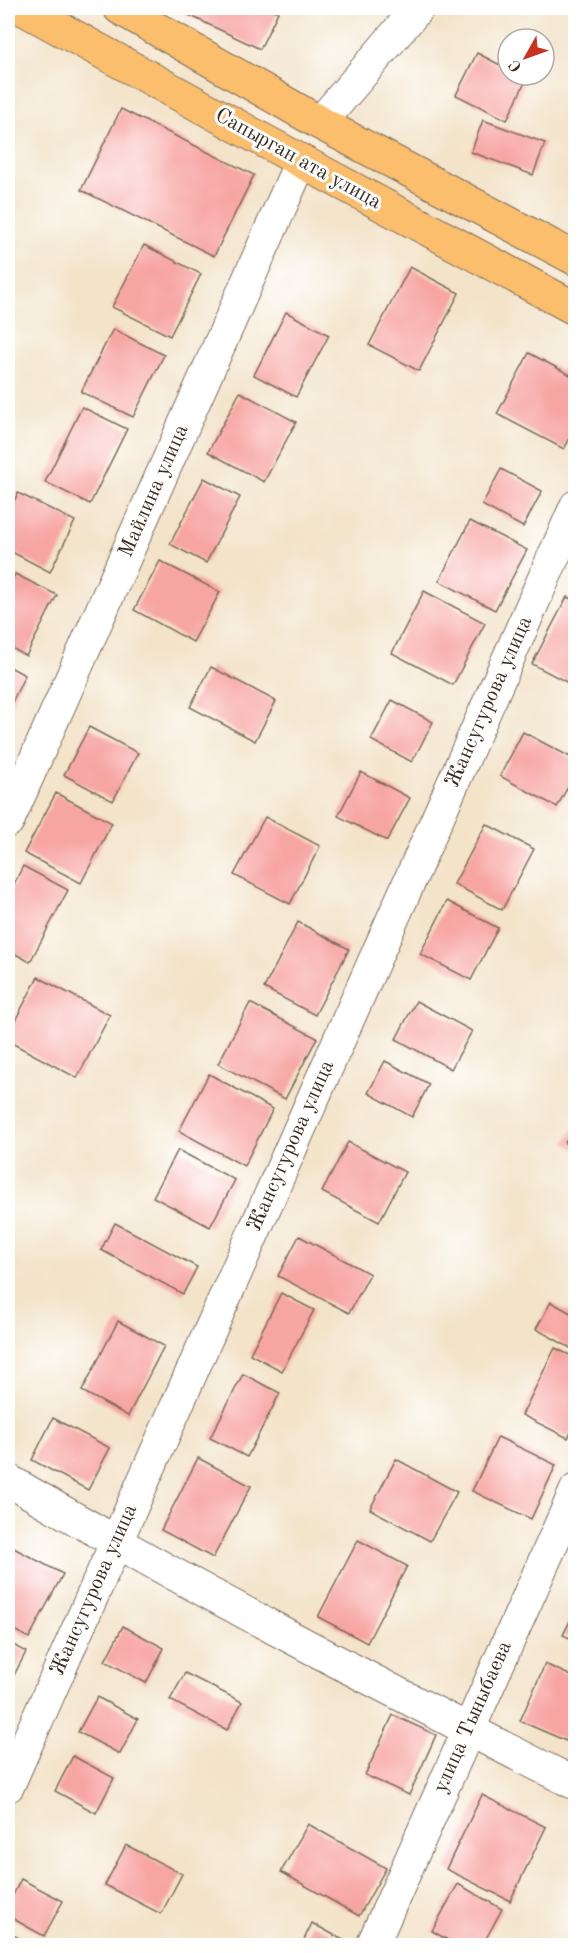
<svg xmlns="http://www.w3.org/2000/svg" width="583" height="1953" font-family="'Old Standard TT',serif">
<style>
.building{fill:#f7a5a3}
.lines{fill:none;stroke-linecap:round;stroke-linejoin:round}
.minor-casing{stroke:#7b6b5a;stroke-width:34}
.major-casing{stroke:#7b6b5a;stroke-width:35}
.minor{stroke:#fff;stroke-width:32}
.major{stroke:#fabe6d;stroke-width:33}
.labels{text-anchor:middle;dominant-baseline:central;stroke-width:6;stroke-linejoin:round;paint-order:stroke}
.street-label{font-size:21px;fill:#3b2a1e;stroke:#fff}
</style>
<rect width="100%" height="100%" fill="#fff"/>
<filter id="ink" filterUnits="userSpaceOnUse"><feTurbulence type="fractalNoise" baseFrequency=".0167" numOctaves="2"/><feDisplacementMap in="SourceGraphic" scale="12" xChannelSelector="R" yChannelSelector="G"/><feConvolveMatrix kernelMatrix="1 2 1 2 8 2 1 2 1" color-interpolation-filters="sRGB"/></filter>
<filter id="wash" filterUnits="userSpaceOnUse"><feTurbulence type="fractalNoise" baseFrequency=".008" numOctaves="4" result="noise"/><feDisplacementMap in="SourceGraphic" scale="24" xChannelSelector="R" yChannelSelector="G"/><feGaussianBlur stdDeviation="1.35" result="paint"/><feColorMatrix in="noise" values="0 0 0 0 0 0 0 0 0 0 0 0 0 0 0 0 0 1.4 0 .05"/><feComposite in="paint" operator="in"/></filter>
<g filter="url(#wash)">
<rect width="100%" height="100%" fill="#f3e3c9"/>
<g id="blocks">
<!-- building -->
<g class="building">
<path d="M174,8H269L278,12L260,49Z"/>
<path d="M477,53L508,69V75H521L527,78L507,120L456,95Z"/>
<path d="M121,109L254,175L214,256L81,190Z"/>
<path d="M483,120L545,143L533,175L471,152Z"/>
<path d="M144,245L201,274L170,336L112,307Z"/>
<path d="M410,267L459,293L419,371L369,345Z"/>
<path d="M286,312L329,335L296,397L254,375Z"/>
<path d="M113,329L164,355L133,417L81,392Z"/>
<path d="M529,353L576,378V427L564,449L497,414Z"/>
<path d="M240,392L296,422L264,482L208,452Z"/>
<path d="M82,407L127,429L90,504L45,482Z"/>
<path d="M501,469L542,491L523,527L482,505Z"/>
<path d="M204,478L240,497L206,563L170,544Z"/>
<path d="M18,493L75,521L50,572L8,550V514Z"/>
<path d="M470,521L527,550L495,610L439,581Z"/>
<path d="M160,561L220,592L193,642L134,610Z"/>
<path d="M15,574L57,595L26,656L8,646V589Z"/>
<path d="M424,591L485,623L453,685L392,653Z"/>
<path d="M567,597L576,601V687L532,664Z"/>
<path d="M8,666L25,675L8,711Z"/>
<path d="M211,667L276,701L255,741L190,707Z"/>
<path d="M392,700L433,722L412,762L371,740Z"/>
<path d="M89,727L138,753L113,801L64,775Z"/>
<path d="M523,732L576,760V772L557,807L500,776Z"/>
<path d="M361,772L410,798L387,841L338,816Z"/>
<path d="M56,793L112,823L81,883L24,853Z"/>
<path d="M265,817L320,846L290,904L234,875Z"/>
<path d="M486,824L534,849L502,910L454,884Z"/>
<path d="M23,866L68,890L30,962L8,950V896Z"/>
<path d="M447,901L498,928L471,980L420,954Z"/>
<path d="M298,922L349,949L315,1015L264,988Z"/>
<path d="M38,977L110,1015L77,1078L8,1041V1034Z"/>
<path d="M416,1001L472,1031L451,1069L396,1039Z"/>
<path d="M250,1003L317,1038L285,1099L218,1064Z"/>
<path d="M385,1061L429,1084L412,1117L368,1093Z"/>
<path d="M209,1074L273,1109L244,1166L179,1131Z"/>
<path d="M576,1124V1149L565,1143Z"/>
<path d="M348,1142L405,1172L379,1222L322,1192Z"/>
<path d="M178,1150L235,1180L210,1227L153,1197Z"/>
<path d="M115,1223L197,1267L183,1294L101,1250Z"/>
<path d="M299,1236L370,1274L349,1313L278,1276Z"/>
<path d="M281,1293L314,1310L282,1371L250,1354Z"/>
<path d="M551,1302L576,1316V1351L536,1329Z"/>
<path d="M118,1321L164,1346L128,1416L82,1391Z"/>
<path d="M555,1348L576,1358V1423L568,1438L522,1415Z"/>
<path d="M243,1374L280,1393L247,1457L210,1438Z"/>
<path d="M53,1418L110,1448L88,1490L32,1460Z"/>
<path d="M498,1437L556,1465L531,1519L472,1491Z"/>
<path d="M198,1458L251,1486L213,1558L161,1530Z"/>
<path d="M396,1459L457,1492L430,1541L370,1509Z"/>
<path d="M358,1540L407,1566L367,1643L318,1617Z"/>
<path d="M8,1545L63,1574L29,1638L8,1627Z"/>
<path d="M576,1609V1641L563,1635Z"/>
<path d="M123,1626L164,1648L146,1683L105,1661Z"/>
<path d="M8,1642L26,1652L11,1681L8,1679Z"/>
<path d="M545,1664L576,1678V1720L566,1741L520,1721Z"/>
<path d="M185,1673L242,1702L227,1730L170,1700Z"/>
<path d="M97,1697L138,1719L120,1754L78,1732Z"/>
<path d="M393,1715L436,1735L409,1795L365,1775Z"/>
<path d="M73,1756L114,1778L96,1813L55,1791Z"/>
<path d="M482,1795L546,1827L510,1901L446,1869Z"/>
<path d="M308,1824L386,1868L359,1916L281,1872Z"/>
<path d="M126,1845L182,1874L161,1914L105,1885Z"/>
<path d="M21,1879L63,1901L44,1936L8,1916V1905Z"/>
<path d="M458,1884L502,1909L482,1946H458L432,1931Z"/>
<path d="M312,1923L354,1946H301Z"/>
<path d="M8,1932L33,1946H8Z"/>
</g>
</g>
</g>
<g filter="url(#ink)">
<use href="#blocks" fill-opacity="0" stroke="#7b6b5a" stroke-width="1.5"/>
<g class="lines">
<defs>
<g id="minor">
<path d="M320,123L418,8"/>
<path d="M8,821L301,161"/>
<path d="M8,1480C193,1588 384,1688 576,1784"/>
<path d="M8,1786L576,506"/>
<path d="M372,1946L576,1490"/>
</g>
<g id="major">
<path d="M22,8L301,161L576,309"/>
<path d="M120,8L320,123L576,259"/>
</g>
</defs>
<!-- minor casing -->
<use href="#minor" class="minor-casing"/>
<!-- major casing -->
<use href="#major" class="major-casing"/>
<!-- minor -->
<use href="#minor" class="minor"/>
<!-- major -->
<use href="#major" class="major"/>
</g>
</g>
<g class="labels">
<!-- street labels -->
<g class="street-label">
<text transform="translate(298 159) rotate(29)">Сапырган ата улица</text>
<text transform="translate(154 491) rotate(-66)">Майлина улица</text>
<text transform="translate(489 702) rotate(-66)">Жансугурова улица</text>
<text transform="translate(291 1146) rotate(-66)">Жансугурова улица</text>
<text transform="translate(94 1590) rotate(-66)">Жансугурова улица</text>
<text transform="translate(473 1717) rotate(-66)">улица Тыныбаева</text>
</g>
</g>
<!-- margin -->
<rect width="583" height="1953" fill="none" stroke="#fff" stroke-width="30"/>
<!-- north arrow -->
<g transform="translate(526 57) rotate(230)"><circle r="28" fill="#ffffff" stroke="#b1aaa5" stroke-width="1.5"/>
<path d="M0-4.5L10 22L0 15L-10 22Z" fill="#c8321e"/>
<text y="-9" font-size="16" font-weight="bold" text-anchor="middle" fill="#3b2a1e">С</text>
</g>
</svg>
